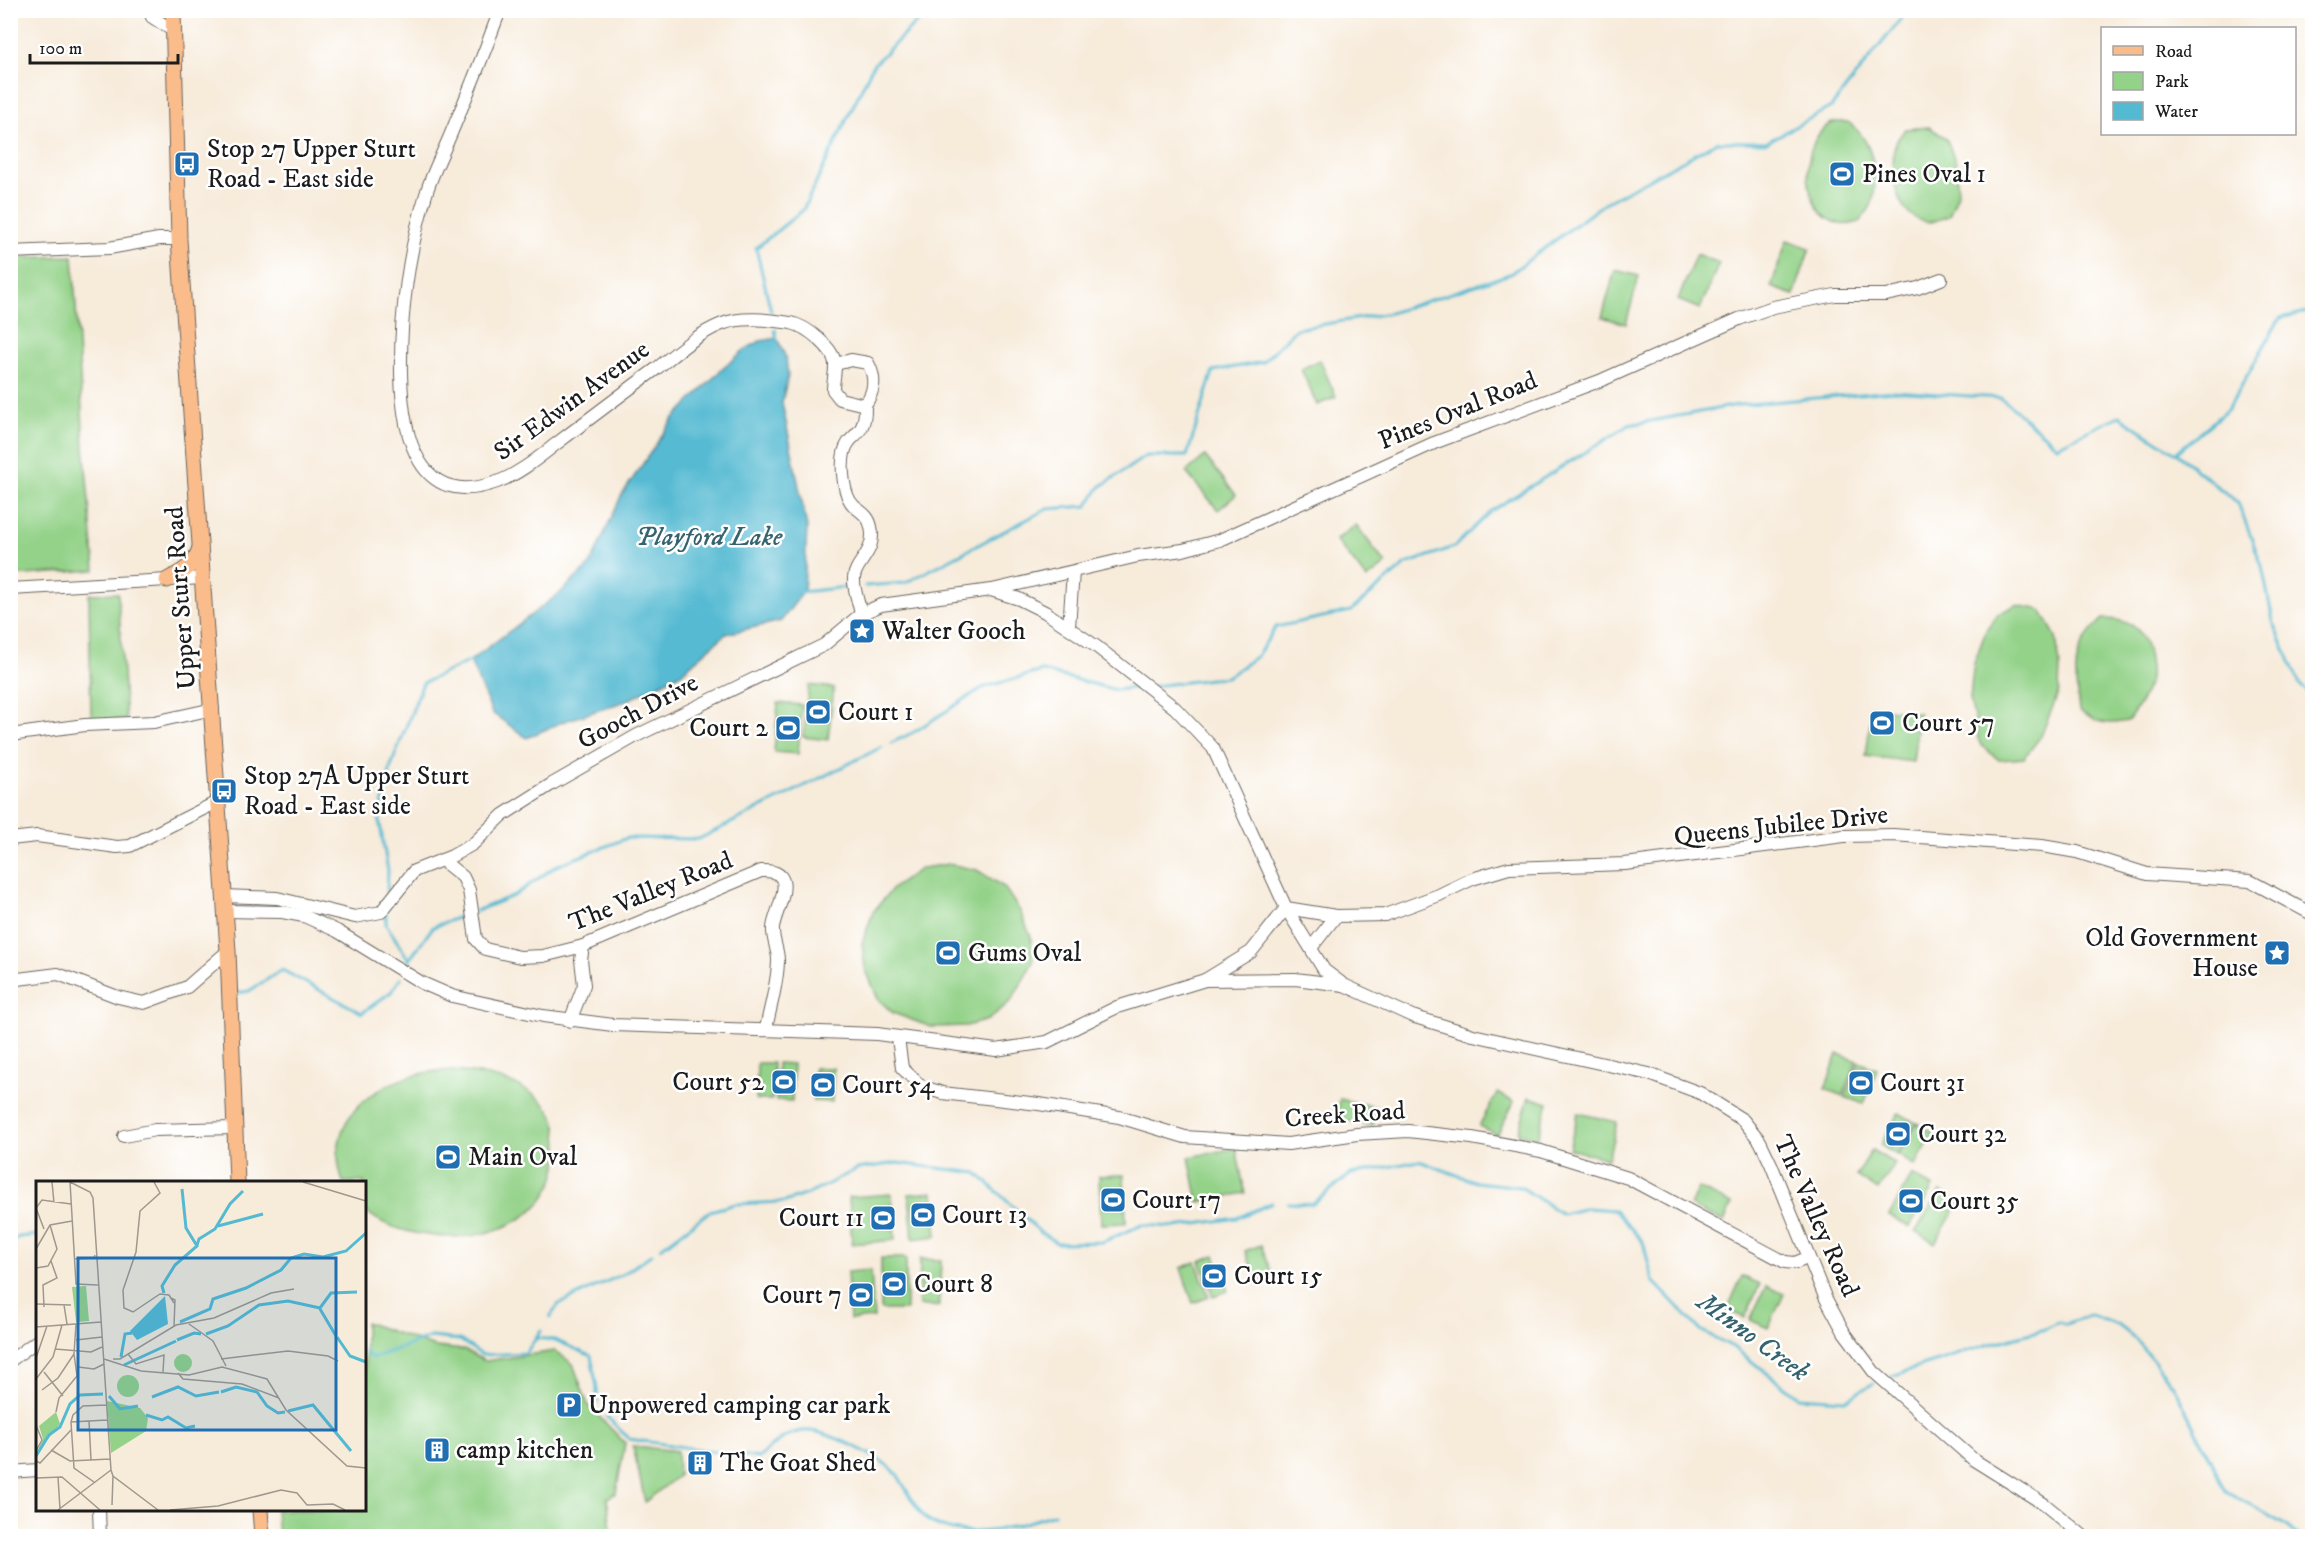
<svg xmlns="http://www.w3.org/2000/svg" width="2323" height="1547" font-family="'IM FELL DW Pica',serif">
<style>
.green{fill:#93d288;stroke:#587752;stroke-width:1.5}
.water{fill:#54bad2;stroke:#386b77;stroke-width:1.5}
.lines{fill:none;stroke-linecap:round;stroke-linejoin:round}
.stream{stroke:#54bad2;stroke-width:3}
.minor-casing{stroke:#69645e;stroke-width:14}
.major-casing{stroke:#69645e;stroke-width:17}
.minor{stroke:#fff;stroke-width:12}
.major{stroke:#fabc8b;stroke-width:15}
.labels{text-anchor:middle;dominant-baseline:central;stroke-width:5;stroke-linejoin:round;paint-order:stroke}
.poi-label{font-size:26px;fill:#1c1c1c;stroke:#fff;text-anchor:start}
.street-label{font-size:26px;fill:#1c1c1c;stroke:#fff}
.water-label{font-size:27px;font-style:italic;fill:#35636e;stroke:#fff}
.inset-river{fill:none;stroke:#54bad2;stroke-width:3}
.inset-road{fill:none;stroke:#9f988e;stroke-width:1.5}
.view{fill:#1f6fb2;fill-opacity:0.15;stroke:#1f6fb2;stroke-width:3}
.inset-edge{fill:none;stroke:#1c1c1c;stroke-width:3}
</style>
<rect width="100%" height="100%" fill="#fff"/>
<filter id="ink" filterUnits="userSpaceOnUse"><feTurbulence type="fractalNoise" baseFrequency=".0167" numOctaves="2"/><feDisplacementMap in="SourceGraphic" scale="12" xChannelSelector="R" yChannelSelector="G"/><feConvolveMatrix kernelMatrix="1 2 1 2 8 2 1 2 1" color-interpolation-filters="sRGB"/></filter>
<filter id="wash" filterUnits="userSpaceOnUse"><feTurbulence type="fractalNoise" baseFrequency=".008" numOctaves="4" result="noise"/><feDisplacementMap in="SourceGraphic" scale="24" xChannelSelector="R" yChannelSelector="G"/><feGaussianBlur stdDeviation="1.35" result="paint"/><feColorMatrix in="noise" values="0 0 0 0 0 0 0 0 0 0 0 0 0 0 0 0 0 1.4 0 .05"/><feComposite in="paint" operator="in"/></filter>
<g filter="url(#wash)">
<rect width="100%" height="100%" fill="#f7ebda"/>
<!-- green -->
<g class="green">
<path d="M1848,122C1872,139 1880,174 1872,203C1870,210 1863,217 1859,222C1854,223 1846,226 1841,224C1800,216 1798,142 1830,124C1835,121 1843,122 1848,122Z"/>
<path d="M1929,127L1946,138L1956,163L1958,193L1949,216C1944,217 1936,221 1931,222C1896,223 1888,171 1895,145C1896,140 1902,134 1905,129Z"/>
<path d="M1787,240L1810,248L1794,295L1771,287Z"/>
<path d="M1696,254L1719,263L1700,309L1678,300Z"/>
<path d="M73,256L84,446L95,570L11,576V258Z"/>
<path d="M1615,270L1639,276L1626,324L1602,317Z"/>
<path d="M1320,360L1336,397L1317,405L1301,369Z"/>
<path d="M1205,456L1236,495L1218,510L1186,472Z"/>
<path d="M1356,525L1386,564L1367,579L1336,540Z"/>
<path d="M118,593L126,720L91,721L89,594Z"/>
<path d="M2016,605L2041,610L2056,637L2060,665L2059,691L2041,736L2024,758L1999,760L1980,744L1970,699L1972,678L1974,663L1987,628L1998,614Z"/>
<path d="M2103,619C2132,619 2145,629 2149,660C2150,666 2151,673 2150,679C2146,695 2137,708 2128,721C2107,725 2096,724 2079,710C2074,671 2071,647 2103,619Z"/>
<path d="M809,685L834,688L828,740L803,737Z"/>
<path d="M778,703L802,705L798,754L774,752Z"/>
<path d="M1872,707L1919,713L1913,762L1866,756Z"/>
<path d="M949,864L977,870L1004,887L1020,911L1031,937L1033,962L1012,1000L988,1020L966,1026L931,1027L893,1013L878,999L865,968L862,943L873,912L893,888L922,868Z"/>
<path d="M1838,1054L1857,1061L1843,1096L1825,1089Z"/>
<path d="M1859,1062L1877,1069L1864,1104L1845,1097Z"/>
<path d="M757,1063H773L772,1100H756Z"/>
<path d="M777,1063L793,1064L792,1101L776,1100Z"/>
<path d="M814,1068H833L832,1102L813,1101Z"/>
<path d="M438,1071C474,1070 534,1080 553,1116C558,1127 558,1141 558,1152C559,1219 484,1245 427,1235C406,1232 380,1225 365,1210L364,1182H343C320,1116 381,1077 438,1071Z"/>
<path d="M1497,1093L1514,1102L1497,1135L1479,1126Z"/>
<path d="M1529,1097L1548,1103L1537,1139L1518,1133Z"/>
<path d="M1340,1099L1377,1107L1373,1126L1336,1119Z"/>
<path d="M1578,1113L1617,1122L1608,1159L1569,1149Z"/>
<path d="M1899,1113L1916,1123L1897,1155L1880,1145Z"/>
<path d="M1917,1123L1934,1133L1915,1166L1898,1155Z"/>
<path d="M1236,1148L1245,1193L1198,1202L1189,1157Z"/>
<path d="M1872,1150L1895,1164L1878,1190L1856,1176Z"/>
<path d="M1124,1175L1126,1223L1101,1224L1099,1176Z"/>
<path d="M1912,1175L1933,1187L1910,1227L1889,1216Z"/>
<path d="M1698,1188L1732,1204L1724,1222L1690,1206Z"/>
<path d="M1940,1191L1959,1203L1935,1243L1916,1231Z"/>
<path d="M933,1192L937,1236L913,1239L909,1194Z"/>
<path d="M892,1194L895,1240L852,1244L849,1197Z"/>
<path d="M1261,1245L1274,1280L1258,1286L1245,1251Z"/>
<path d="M1215,1255L1228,1291L1213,1296L1200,1261Z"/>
<rect x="881" y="1258" width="25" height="52"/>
<path d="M920,1259L941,1260L939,1306H919Z"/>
<path d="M1196,1262L1209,1297L1193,1303L1181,1268Z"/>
<path d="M871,1270L874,1318L850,1320L847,1272Z"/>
<path d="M1742,1276L1760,1284L1745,1318L1727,1310Z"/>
<path d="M1766,1286L1784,1294L1768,1328L1750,1320Z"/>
<path d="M365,1322L435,1347L464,1350L485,1361L555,1351L573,1364L588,1405L625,1443L616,1493L607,1498L612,1536H278L276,1510H364Z"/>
<path d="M633,1446L677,1451L678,1476L645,1502Z"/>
</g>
<!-- water -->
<path class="water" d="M777,338L786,358L788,376L782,402L807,527L804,591L781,621L726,634L680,674L626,701L562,722L527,738L492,713L470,661L560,593L590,565L621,496L673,419L720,371L744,350L760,341Z"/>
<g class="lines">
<!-- stream -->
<g class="stream">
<path d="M771,311L756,248L803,210L873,65L929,10"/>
<path d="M775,330L777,340"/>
<path d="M2176,453L2238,503L2262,566L2273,621L2300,685L2312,695"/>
<path d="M865,586L905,583L1047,509L1087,506L1100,487L1146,456H1187L1213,371L1263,362L1296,329L1390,313L1510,274L1605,203L1717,142H1767L1831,107L1908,10"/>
<path d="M801,592L847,587"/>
<path d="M1154,686L1227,677L1257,656L1276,627L1351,611L1406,564L1454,547L1491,511L1629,425L1738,405L1893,391L2001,398L2057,446L2119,416L2176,453L2228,409L2280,318L2312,311"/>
<path d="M891,743L914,732L982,688L1042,671L1116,690L1142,687"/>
<path d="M387,895L388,871L379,819L391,766L423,683L470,661L472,663"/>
<path d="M476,911L515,895L556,866L627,838L699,839L882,747"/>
<path d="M386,913V924L409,960L407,964"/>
<path d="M409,960L433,927L470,913"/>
<path d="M237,993L249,991L282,970L362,1013L391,992L401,978"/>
<path d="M1288,1203L1312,1204L1351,1174L1419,1161L1476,1182L1521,1187L1562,1214L1587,1208L1615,1210L1643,1242L1653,1281L1700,1330L1733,1347L1798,1397L1845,1400L1874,1383"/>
<path d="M10,1242L19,1237L38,1235"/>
<path d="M661,1248L710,1211L735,1204L785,1202L815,1191L857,1169L897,1163L977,1173L1040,1232L1057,1243L1102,1242L1142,1225L1175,1227L1237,1218L1272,1203"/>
<path d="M550,1317L559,1304L625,1273L652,1254"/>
<path d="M536,1338L555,1340L591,1356L597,1388V1403"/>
<path d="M364,1351L372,1358L431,1337L460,1340L482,1355L526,1353L541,1331"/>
<path d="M1892,1376L1980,1347L2045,1329L2059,1322L2065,1324L2091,1315L2118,1325L2136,1339L2173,1385L2226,1491L2285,1525L2298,1536"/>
<path d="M607,1417L629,1439L759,1458C772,1445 790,1429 810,1431C829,1432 884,1459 896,1473C904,1484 919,1516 930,1522C971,1543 1013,1527 1054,1514"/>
</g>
</g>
</g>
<g filter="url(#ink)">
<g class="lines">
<defs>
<g id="minor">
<path d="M150,10L152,17L175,32"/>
<path d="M500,10C485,51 469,91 452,131C444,151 433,171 427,191C409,248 400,313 401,373C402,433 417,511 497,482C519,474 538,458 556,444C589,419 622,394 656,369C676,353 697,334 722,324C743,316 769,320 791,323C806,326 836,349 835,366C835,374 833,382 833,390L840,399L865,405"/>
<path d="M10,252L109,248L159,239H179"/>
<path d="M836,364L851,360L868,363C876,378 875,390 865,405"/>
<path d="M10,589L203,578"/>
<path d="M992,590L1138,556L1183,550L1220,540L1434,443L1602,380L1739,319L1773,307L1835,295H1886L1918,288L1941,279"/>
<path d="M861,614C859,603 853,589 854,578C855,562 877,552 871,527C869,516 862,513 854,506C843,496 841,467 844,453C849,431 866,440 865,405"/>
<path d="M1069,627L1073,572"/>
<path d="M10,735L85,725L154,722L213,709"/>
<path d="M10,839L37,836L117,847L130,846L217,802"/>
<path d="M442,860L463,877L469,890L476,939L485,949L520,957L543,956L583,946L761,871C803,869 774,911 773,928C772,939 778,949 778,960C778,983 770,1007 766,1029"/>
<path d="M224,896L277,898L355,917L381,912L414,871L452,856L473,844L503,815L552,784L636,736L824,645L861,614L881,605L991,590L1019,599L1045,612L1097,647L1175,708L1213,748L1286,908L1324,970L1344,985L1412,1016L1473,1035L1649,1074L1700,1093L1743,1120L1760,1141L1771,1164L1825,1297L1844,1332L1874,1372L1974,1460L2044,1504L2083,1536"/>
<path d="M1286,908L1336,916L1385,915L1439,895L1472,879L1509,868L1625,864L1844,836L1893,835L2042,846L2077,852L2147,874L2250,881L2312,914"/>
<path d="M226,911L282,912L304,916L337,931L422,983L452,996L543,1016L613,1025L877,1034L996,1050L1047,1042L1117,1007L1205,980L1295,979L1344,985"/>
<path d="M1311,948L1336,916"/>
<path d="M10,980L58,974L118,997L144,1003L187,987L228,951"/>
<path d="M1205,980L1251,952L1286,908"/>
<path d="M570,1021L584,985L581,960L583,946"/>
<path d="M898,1038L902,1068L921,1086L942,1093L1039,1104L1119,1117L1185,1137L1288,1144L1357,1134L1408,1131L1472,1138L1541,1151L1628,1178L1785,1262L1795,1263L1807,1258"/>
<path d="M124,1136L155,1130L233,1128"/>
<path d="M10,1361L38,1340"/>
<path d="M10,1472L38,1470"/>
<path d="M99,1510L100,1536"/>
</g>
<g id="major">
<path d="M173,10L179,239L228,951L237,1182"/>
<path d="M167,580C183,572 194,566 200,548"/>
<path d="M260,1510L262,1536"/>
</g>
</defs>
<!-- minor casing -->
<use href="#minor" class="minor-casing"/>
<!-- major casing -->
<use href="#major" class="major-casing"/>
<!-- minor -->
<use href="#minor" class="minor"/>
<!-- major -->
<use href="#major" class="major"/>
</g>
</g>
<!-- icons -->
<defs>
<symbol id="bus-square" viewBox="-11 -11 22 22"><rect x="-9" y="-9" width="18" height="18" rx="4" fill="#1f6fb2" stroke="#fff"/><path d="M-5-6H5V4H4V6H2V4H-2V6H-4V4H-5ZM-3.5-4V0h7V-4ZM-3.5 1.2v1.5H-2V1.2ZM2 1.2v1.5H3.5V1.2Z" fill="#fff"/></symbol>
<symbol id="stadium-square" viewBox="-11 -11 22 22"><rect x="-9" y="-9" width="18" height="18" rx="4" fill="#1f6fb2" stroke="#fff"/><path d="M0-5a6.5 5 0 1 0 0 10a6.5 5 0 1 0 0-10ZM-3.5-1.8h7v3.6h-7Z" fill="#fff"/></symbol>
<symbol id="sight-square" viewBox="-11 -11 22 22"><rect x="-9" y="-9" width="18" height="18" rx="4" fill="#1f6fb2" stroke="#fff"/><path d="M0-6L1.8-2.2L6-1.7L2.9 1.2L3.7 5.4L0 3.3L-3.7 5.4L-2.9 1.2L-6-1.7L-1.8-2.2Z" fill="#fff"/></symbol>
<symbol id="parking-square" viewBox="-11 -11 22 22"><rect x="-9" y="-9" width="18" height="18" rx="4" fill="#1f6fb2" stroke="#fff"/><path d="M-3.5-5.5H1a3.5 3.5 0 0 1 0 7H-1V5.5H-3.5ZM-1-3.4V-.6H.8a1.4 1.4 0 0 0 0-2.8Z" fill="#fff"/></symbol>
<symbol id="building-square" viewBox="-11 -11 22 22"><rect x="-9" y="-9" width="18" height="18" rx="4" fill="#1f6fb2" stroke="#fff"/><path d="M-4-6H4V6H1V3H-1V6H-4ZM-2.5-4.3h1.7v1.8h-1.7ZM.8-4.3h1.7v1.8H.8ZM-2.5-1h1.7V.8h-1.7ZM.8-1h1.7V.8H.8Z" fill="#fff"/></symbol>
</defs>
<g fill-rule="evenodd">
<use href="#bus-square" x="172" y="149" width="30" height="30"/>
<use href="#stadium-square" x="1827" y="159" width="30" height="30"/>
<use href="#sight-square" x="847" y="616" width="30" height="30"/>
<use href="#stadium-square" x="803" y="697" width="30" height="30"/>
<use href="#stadium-square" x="1867" y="708" width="30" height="30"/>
<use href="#stadium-square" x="773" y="713" width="30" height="30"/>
<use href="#bus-square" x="209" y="776" width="30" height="30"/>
<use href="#stadium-square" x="933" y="938" width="30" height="30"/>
<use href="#sight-square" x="2262" y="938" width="30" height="30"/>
<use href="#stadium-square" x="769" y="1067" width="30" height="30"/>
<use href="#stadium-square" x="1846" y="1068" width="30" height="30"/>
<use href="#stadium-square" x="808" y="1070" width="30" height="30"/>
<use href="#stadium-square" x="1883" y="1119" width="30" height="30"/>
<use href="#stadium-square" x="433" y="1142" width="30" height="30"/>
<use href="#stadium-square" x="1098" y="1185" width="30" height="30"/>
<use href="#stadium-square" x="1896" y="1186" width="30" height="30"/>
<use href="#stadium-square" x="908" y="1200" width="30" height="30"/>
<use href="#stadium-square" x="868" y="1203" width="30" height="30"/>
<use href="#stadium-square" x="1199" y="1261" width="30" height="30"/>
<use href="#stadium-square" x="879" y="1269" width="30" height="30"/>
<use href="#stadium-square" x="846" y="1280" width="30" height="30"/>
<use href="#parking-square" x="554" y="1390" width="30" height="30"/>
<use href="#building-square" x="422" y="1435" width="30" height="30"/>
<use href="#building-square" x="685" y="1448" width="30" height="30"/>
</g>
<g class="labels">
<!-- poi labels -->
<g class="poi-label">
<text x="207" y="149">Stop 27 Upper Sturt<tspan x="207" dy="30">Road - East side</tspan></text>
<text x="1862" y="174">Pines Oval 1</text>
<text x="882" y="631">Walter Gooch</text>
<text x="838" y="712">Court 1</text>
<text x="1902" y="723">Court 57</text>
<text x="768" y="728" text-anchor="end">Court 2</text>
<text x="244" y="776">Stop 27A Upper Sturt<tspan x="244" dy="30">Road - East side</tspan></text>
<text x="2258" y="938" text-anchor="end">Old Government<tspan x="2258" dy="30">House</tspan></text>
<text x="968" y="953">Gums Oval</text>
<text x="764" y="1082" text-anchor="end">Court 52</text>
<text x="1880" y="1083">Court 31</text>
<text x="842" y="1085">Court 54</text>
<text x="1918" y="1134">Court 32</text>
<text x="468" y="1157">Main Oval</text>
<text x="1132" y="1200">Court 17</text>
<text x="1930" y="1201">Court 35</text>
<text x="942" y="1215">Court 13</text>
<text x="864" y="1218" text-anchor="end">Court 11</text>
<text x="1234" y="1276">Court 15</text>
<text x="914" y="1284">Court 8</text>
<text x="842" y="1295" text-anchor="end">Court 7</text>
<text x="588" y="1405">Unpowered camping car park</text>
<text x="456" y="1450">camp kitchen</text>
<text x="720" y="1463">The Goat Shed</text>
</g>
<!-- street labels -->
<g class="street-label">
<text transform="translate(572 401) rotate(-36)">Sir Edwin Avenue</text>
<text transform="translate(1458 411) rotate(-22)">Pines Oval Road</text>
<text transform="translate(181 598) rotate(-94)">Upper Sturt Road</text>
<text transform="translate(638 712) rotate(-28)">Gooch Drive</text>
<text transform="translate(1781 826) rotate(-6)">Queens Jubilee Drive</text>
<text transform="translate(651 892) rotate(-22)">The Valley Road</text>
<text transform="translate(1345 1115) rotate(-4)">Creek Road</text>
<text transform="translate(1816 1216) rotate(66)">The Valley Road</text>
</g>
<!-- water labels -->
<g class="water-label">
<text x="709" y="537">Playford Lake</text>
<text transform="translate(1753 1337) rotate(36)">Minno Creek</text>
</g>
</g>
<!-- overview -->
<g transform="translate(36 1181)">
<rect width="330" height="330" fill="#f7ebda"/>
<path d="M50,105L53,140L40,141L36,106ZM138 182a9 9 0 1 1 18 0a9 9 0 1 1-18 0ZM81 205a11 11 0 1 1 22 0a11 11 0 1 1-22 0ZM71,220L104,227L112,237L110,250L75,272ZM20,231L24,243L0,273L7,258L3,245Z" fill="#93d288"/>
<path d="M129,115L132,143L101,159L94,150Z" fill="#54bad2"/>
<path class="inset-river" d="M182,45L227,33M161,64L163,58L179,48L194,23L207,10M128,112L126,105L139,84L161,65L150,47L146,8M284,128L300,155M144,141L174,128L177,118L210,107L245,89L255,77L268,73L287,76L310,70L330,52M170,153L192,145L223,124L252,120L284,127L295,112L321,111M301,156L314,175L330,181M141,159L158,152L165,153M85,176L89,153L96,152M88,184L140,160M185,211L200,206L221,211L231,225L242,232L249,231M73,215L84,228L102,225M116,216L142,206L160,215L183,211M252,230L277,224L315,270M110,234L126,239L132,236L150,247L159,245M0,275L13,254L24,246L34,223L44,214L67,213"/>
<path class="inset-road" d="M16,1L18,22M34,1L40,103L62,104M34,1L54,11L57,17L75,289L77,295L122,329M118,1L124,12L104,30L100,71L87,109L88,127L97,131L124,113L133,114L138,122M267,1L330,20M8,48L0,27L6,19L35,23M0,68L14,44L36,40M38,78L58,77L59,74M0,87L12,85L21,68L14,44M135,117L139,119L138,145M0,123L35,124M28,124L31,143M8,126L7,104L21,97L15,80M153,143L177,160L190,185M0,146L65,141M40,159L66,156M19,168L55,171L66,166M92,173L100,183L128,174L127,191M0,177L11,145M68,178L105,190L153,194L186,186L231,198L250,229L311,285L330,287M77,178H84L140,144L178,137L235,112L258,108M185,178L252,170L292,175L302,180M42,186L58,188L68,183M8,191L27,215M142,192L147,198L206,203L243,217M0,198L17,176L26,144M6,209L22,197L38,173L40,143M20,231L23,217L41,195L38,173M53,240L55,279M35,241L71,239M0,244L6,259L0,270M15,269L34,280L74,278M0,280L4,282L35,249M22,296L24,328M0,297L26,296L64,329M58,301L38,287L35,241L37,234L47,225L70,224M76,324L77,295M22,329L75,289M134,329L182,325L245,309L261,312L271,324L297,323L309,329"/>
<path class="view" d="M42,77H300V249H42Z"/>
<rect width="330" height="330" class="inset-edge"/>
</g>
<!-- margin -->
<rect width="2323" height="1547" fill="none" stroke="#fff" stroke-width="36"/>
<!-- legend -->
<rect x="2101" y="27" width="195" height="108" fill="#ffffff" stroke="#a4a4a4" stroke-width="1.5"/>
<rect x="2113" y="46" width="30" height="9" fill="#fabc8b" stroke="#a4a4a4" stroke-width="1.5"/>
<text x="2155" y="57" font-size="18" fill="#1c1c1c">Road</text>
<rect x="2113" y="72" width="30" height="18" fill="#93d288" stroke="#a4a4a4" stroke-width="1.5"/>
<text x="2155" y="87" font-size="18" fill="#1c1c1c">Park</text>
<rect x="2113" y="102" width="30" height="18" fill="#54bad2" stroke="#a4a4a4" stroke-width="1.5"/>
<text x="2155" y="117" font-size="18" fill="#1c1c1c">Water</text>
<!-- scale -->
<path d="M30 54v9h148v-9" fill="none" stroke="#1c1c1c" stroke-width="3"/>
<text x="39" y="54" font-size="18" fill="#1c1c1c" stroke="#ffffff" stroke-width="4.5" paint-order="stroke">100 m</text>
</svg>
